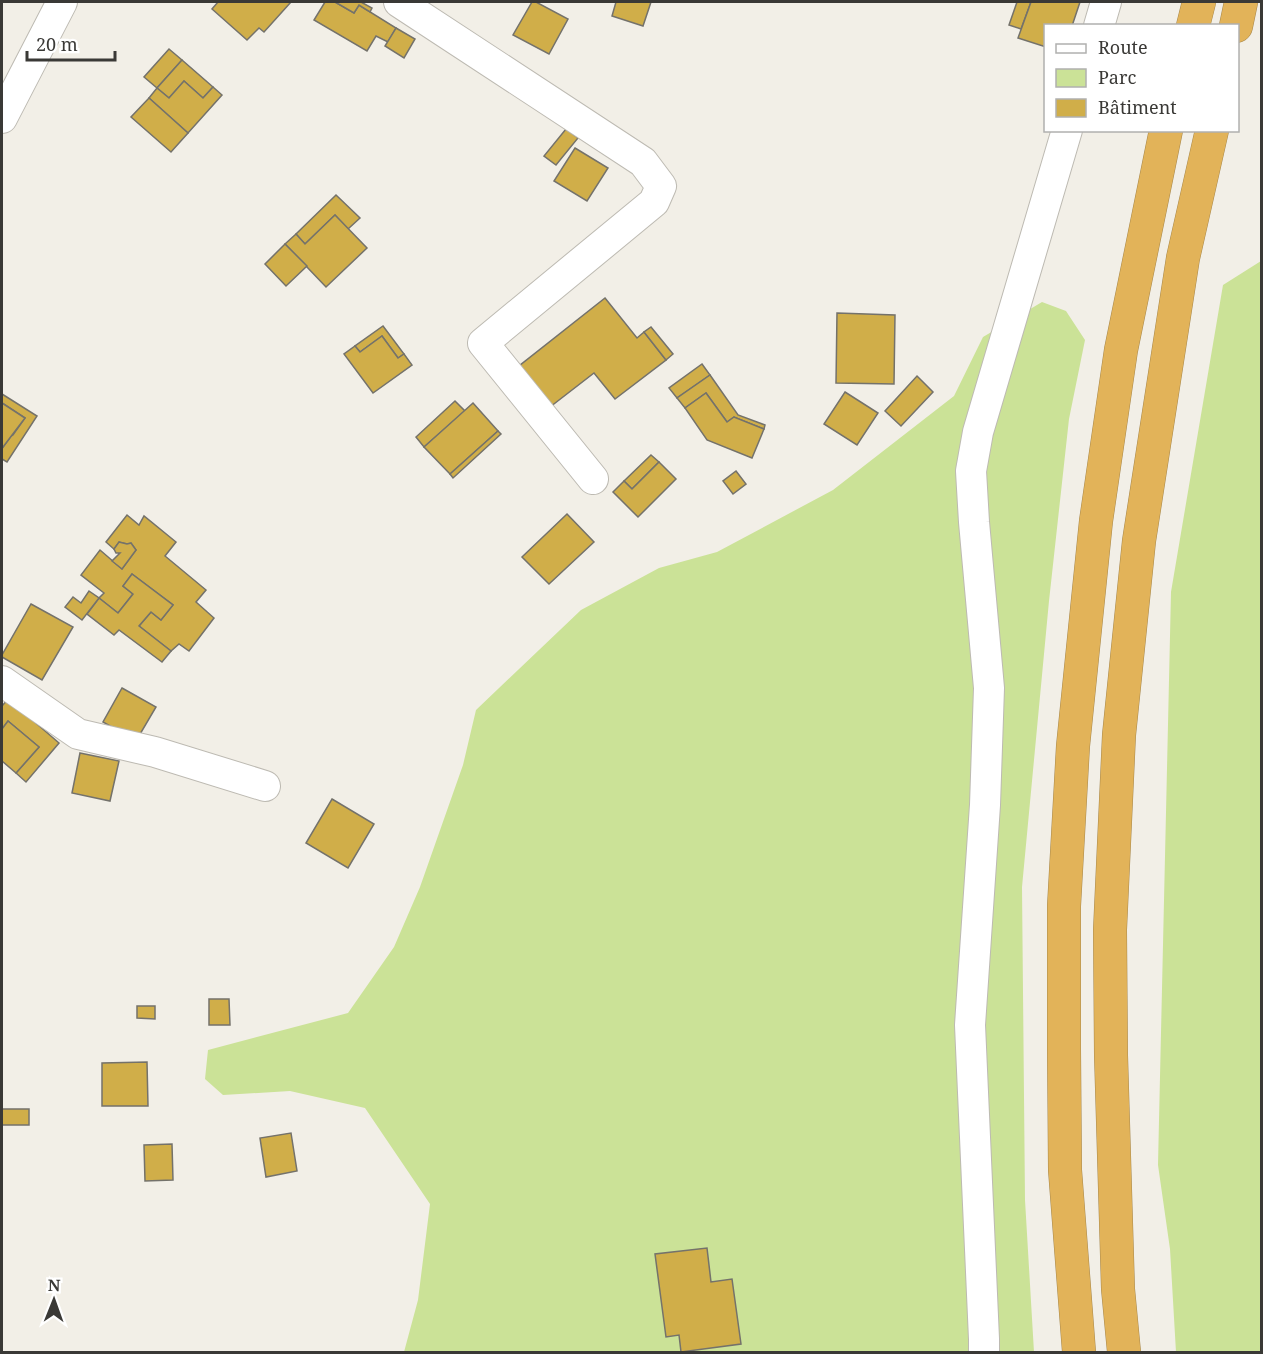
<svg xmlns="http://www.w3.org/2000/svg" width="1263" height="1354" font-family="'Noto Serif',serif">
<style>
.green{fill:#cbe297}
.building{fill:#d0ae49;stroke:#74726b;stroke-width:1.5}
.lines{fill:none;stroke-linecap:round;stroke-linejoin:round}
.minor-casing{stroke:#bdbab2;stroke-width:32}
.highway-casing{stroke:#a7884d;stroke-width:34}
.minor{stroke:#fff;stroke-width:30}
.highway{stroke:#e2b359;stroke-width:33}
</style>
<rect width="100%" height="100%" fill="#f2efe7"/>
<!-- green -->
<g class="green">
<path d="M1261,261V1352H1176L1170,1249L1158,1165L1171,592L1223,285Z"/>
<path d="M1042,302L1066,311L1085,340L1069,419L1049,601L1022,887L1025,1200L1034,1352H404L418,1300L430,1204L365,1108L290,1091L223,1095L205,1079L208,1050L348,1013L394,947L420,887L463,765L476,710L581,610L659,568L717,552L833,490L954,396L983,337Z"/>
</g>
<!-- building -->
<g class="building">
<path d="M218,2H291L264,32L259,28L247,40L212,9Z"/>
<path d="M325,2H335L354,13L359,5L396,28L388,42L376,36L367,51L314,20Z"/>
<path d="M335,2H361L372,8L370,12L359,5L354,13Z"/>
<path d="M532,2H536L568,19L549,54L513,35Z"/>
<path d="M616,2H651L643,26L612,16Z"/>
<path d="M1017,2H1031L1021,29L1009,25Z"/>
<path d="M1031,2H1080L1072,26H1046V47L1018,38Z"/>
<path d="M396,28L415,39L404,58L385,46Z"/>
<path d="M169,49L182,60L157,88L144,77Z"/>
<path d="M182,60L213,87L203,98L184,81L169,98L157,88Z"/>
<path d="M184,81L203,98L213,87L222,95L188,133L149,98L157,88L169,98Z"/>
<path d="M149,98L188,133L171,152L131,117Z"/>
<path d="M566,129L578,138L556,165L544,156Z"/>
<path d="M575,148L608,168L587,201L554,181Z"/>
<path d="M336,195L360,218L348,229L335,215L305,244L296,234Z"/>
<path d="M335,215L367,248L326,287L285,244L296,234L305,244Z"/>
<path d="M285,244L307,266L286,286L265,264Z"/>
<path d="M605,298L637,338L644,332L666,360L615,399L594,373L550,407L519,366Z"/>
<path d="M837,313L895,315L894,384L836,383Z"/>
<path d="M383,326L404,354L398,358L382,336L360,352L355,346Z"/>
<path d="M651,327L673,354L666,360L644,332Z"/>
<path d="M382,336L398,358L404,354L412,365L373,393L344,354L355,346L360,352Z"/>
<path d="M702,364L710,375L677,398L669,388Z"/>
<path d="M710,375L738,415L765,425L764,429L734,417L727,422L706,393L685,408L677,398Z"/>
<path d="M917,376L933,392L901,426L885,411Z"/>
<path d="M845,392L878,413L857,445L824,424Z"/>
<path d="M706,393L727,422L734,417L764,429L752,458L707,440L685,408Z"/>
<path d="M2,394L37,416L7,462L2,459V446L3,447L11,436L13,435L25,418L2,403Z"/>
<path d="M455,401L465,411L424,447L416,437Z"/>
<path d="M2,403L25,418L3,447L2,446Z"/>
<path d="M473,403L498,431L450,474L424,447Z"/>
<path d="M498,431L501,434L453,478L450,474Z"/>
<path d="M651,455L659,462L632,489L624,481Z"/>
<path d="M659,462L676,479L638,517L613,492L624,481L632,489Z"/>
<path d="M736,471L746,484L733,494L723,481Z"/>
<path d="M567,514L594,542L549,584L522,557Z"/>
<path d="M127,515L139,525L144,516L176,542L165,556L206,590L196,602L214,618L189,651L179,644L171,651L139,626L151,612L161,620L173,605L132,574L123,586L133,594L118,613L99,598L104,593L81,575L100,550L122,569L136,550L131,543L127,544L119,542L114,549L115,550L106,542Z"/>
<path d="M119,542L127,544L131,543L136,550L122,569L112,561L120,553H116L114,549Z"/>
<path d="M132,574L173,605L161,620L151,612L139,626L171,651L162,662L119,630L114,635L87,614L99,598L118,613L133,594L123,586Z"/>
<path d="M89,591L99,598L82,620L65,607L73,597L81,603Z"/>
<path d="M31,604L73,627L42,680L2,657V655Z"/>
<path d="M122,688L156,707L136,741L103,722Z"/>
<path d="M8,699L59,743L26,782L16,773L39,747L8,721L2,729V706Z"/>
<path d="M8,721L39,747L16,773L2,761V729Z"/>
<path d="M80,753L119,761L110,801L72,793Z"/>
<path d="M332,799L374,824L348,868L306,843Z"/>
<path d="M209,999H229L230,1025H209Z"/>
<path d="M137,1006H155V1019L137,1018Z"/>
<path d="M147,1062L148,1106H102V1063Z"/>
<rect x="2" y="1109" width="27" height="16"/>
<path d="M291,1133L297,1171L266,1177L260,1138Z"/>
<path d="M172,1144L173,1180L145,1181L144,1145Z"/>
<path d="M707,1248L711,1282L732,1279L741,1344L681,1352L679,1335L666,1337L655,1254Z"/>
</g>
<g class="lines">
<defs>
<g id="minor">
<path d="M399,2L643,162L661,186L654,202L483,343L593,479"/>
<path d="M1099,26L1106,2"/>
<path d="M2,118L62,2"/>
<path d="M2,681L78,734L155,752L265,786"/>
<path d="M984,1352V1339L970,1025L985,805L989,688L974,522L971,471L978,432L1067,130"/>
</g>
<g id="highway">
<path d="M1193,26L1199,2"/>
<path d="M1236,26L1241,2"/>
<path d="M1079,1352L1065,1170L1064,1049V906L1073,746L1096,521L1121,350L1166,130"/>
<path d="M1124,1352L1118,1289L1111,1055L1110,930L1119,735L1139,541L1183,258L1212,130"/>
</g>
</defs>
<!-- minor casing -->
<use href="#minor" class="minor-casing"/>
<!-- highway casing -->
<use href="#highway" class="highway-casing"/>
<!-- minor -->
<use href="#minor" class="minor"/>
<!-- highway -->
<use href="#highway" class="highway"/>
</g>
<!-- border -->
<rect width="1263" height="1354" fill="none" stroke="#3a3936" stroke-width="6"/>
<!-- legend -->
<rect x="1044" y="24" width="195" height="108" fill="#ffffff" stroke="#b0b0af" stroke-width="1.5"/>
<rect x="1056" y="44" width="30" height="9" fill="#ffffff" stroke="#b0b0af" stroke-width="1.5"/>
<text x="1098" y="54" font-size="18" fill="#3a3936">Route</text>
<rect x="1056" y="69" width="30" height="18" fill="#cbe297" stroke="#b0b0af" stroke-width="1.5"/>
<text x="1098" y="84" font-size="18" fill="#3a3936">Parc</text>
<rect x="1056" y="99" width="30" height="18" fill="#d0ae49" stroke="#b0b0af" stroke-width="1.5"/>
<text x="1098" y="114" font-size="18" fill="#3a3936">Bâtiment</text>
<!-- north arrow -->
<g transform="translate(54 1300) rotate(1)" stroke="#ffffff" stroke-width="4.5" paint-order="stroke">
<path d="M0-4.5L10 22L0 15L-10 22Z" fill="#3a3936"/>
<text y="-9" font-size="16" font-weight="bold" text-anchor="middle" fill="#3a3936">N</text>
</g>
<!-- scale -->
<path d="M27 51v9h88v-9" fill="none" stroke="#3a3936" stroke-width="3"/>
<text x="36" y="51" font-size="18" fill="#3a3936" stroke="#ffffff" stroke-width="4.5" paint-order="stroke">20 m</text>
</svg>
